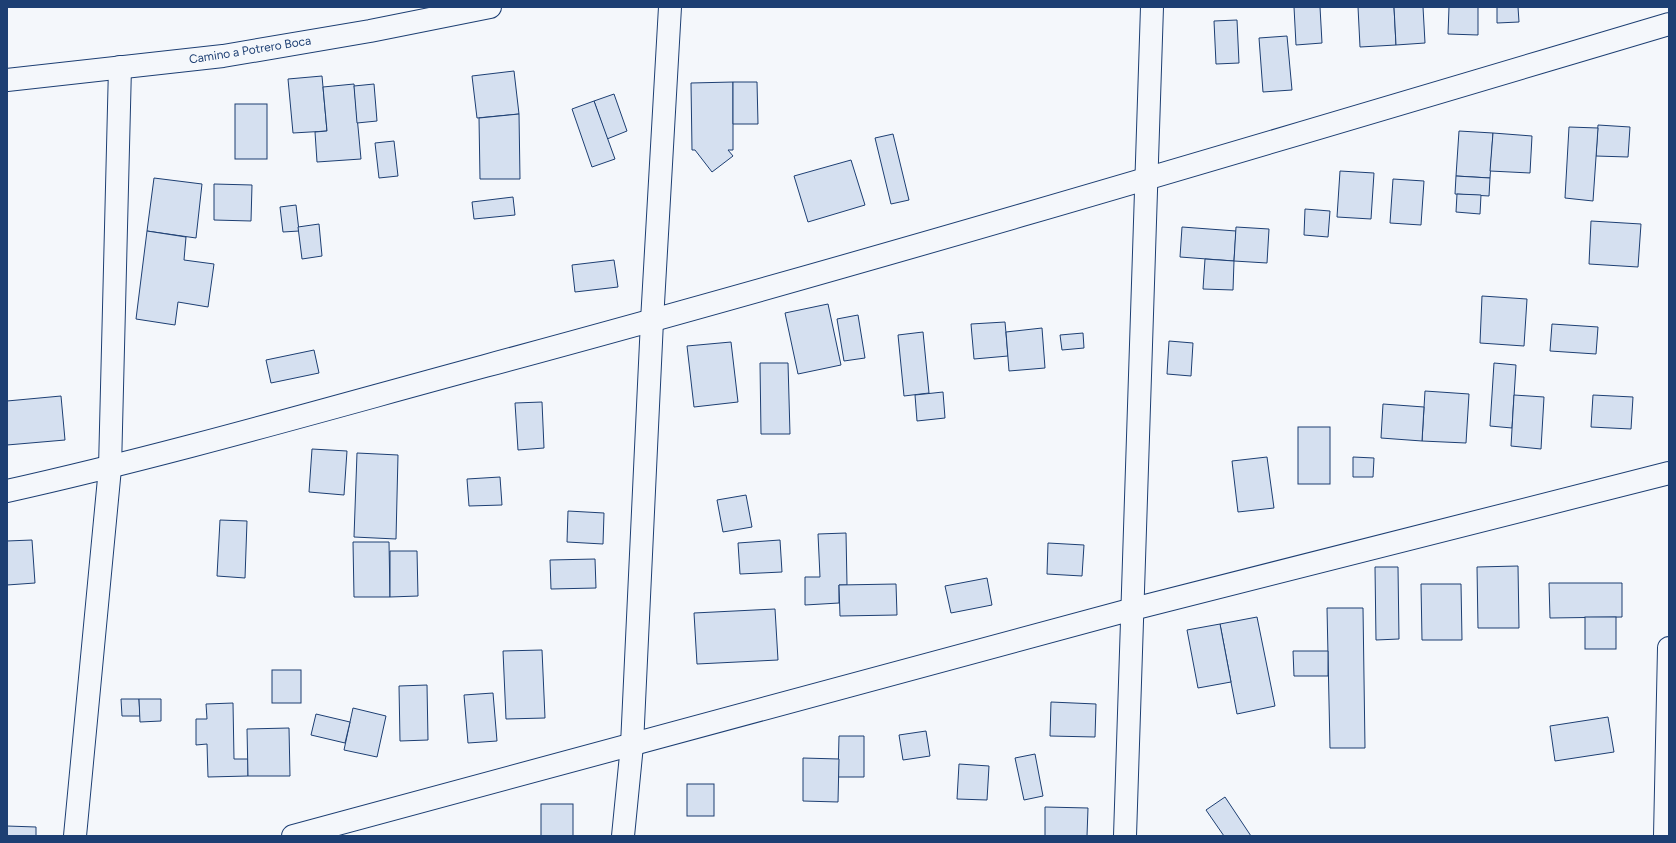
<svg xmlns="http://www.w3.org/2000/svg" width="1676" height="843" font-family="Figtree,sans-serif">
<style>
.building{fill:#d5e0f0;stroke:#1d3f73}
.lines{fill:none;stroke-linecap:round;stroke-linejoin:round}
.street-casing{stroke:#1d3f73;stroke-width:24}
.street{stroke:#f4f7fb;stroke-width:22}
.labels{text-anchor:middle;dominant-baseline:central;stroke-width:3;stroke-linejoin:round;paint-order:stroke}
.street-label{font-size:12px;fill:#1d3f73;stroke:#f4f7fb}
</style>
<rect width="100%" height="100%" fill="#f4f7fb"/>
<!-- building -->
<g class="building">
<path d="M1294,7H1320L1322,43L1296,45Z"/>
<path d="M1358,7H1394L1396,45L1360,47Z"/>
<path d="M1394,7H1423L1425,43L1396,45Z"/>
<path d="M1449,7H1478V35L1448,34Z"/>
<path d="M1497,7H1518L1519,22L1497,23Z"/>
<path d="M1237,20L1239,63L1216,64L1214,21Z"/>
<path d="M1287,36L1292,90L1263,92L1259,38Z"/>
<path d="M514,71L519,114L477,118L472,76Z"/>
<path d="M322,76L327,131L293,133L288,79Z"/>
<path d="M733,82V150H728L733,156L712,172L695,150H692L691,83Z"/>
<path d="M733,82H757L758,124H733Z"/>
<path d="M354,84L361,159L317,162L315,132L327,131L323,87Z"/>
<path d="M374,84L377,121L357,123L354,86Z"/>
<path d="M614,94L627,131L607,139L594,101Z"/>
<path d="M594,101L615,159L592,167L572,109Z"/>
<rect x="235" y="104" width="32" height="55"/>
<path d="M519,114L520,179H480L479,118Z"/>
<path d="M1598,125L1630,127L1628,157L1596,156Z"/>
<path d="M1569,127L1598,128L1593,201L1565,198Z"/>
<path d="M1459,131L1493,133L1490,178L1456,176Z"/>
<path d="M1493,133L1532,136L1530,173L1490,171Z"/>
<path d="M893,134L909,200L891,204L875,138Z"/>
<path d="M394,141L398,176L379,178L375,143Z"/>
<path d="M851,160L865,205L808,222L794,176Z"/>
<path d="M1340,171L1374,173L1371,219L1337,217Z"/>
<path d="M1456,176L1490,178L1489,196L1455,194Z"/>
<path d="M154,178L202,184L196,238L147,231Z"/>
<path d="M1393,179L1424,181L1421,225L1390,223Z"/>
<path d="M214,184L252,185L251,221L214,220Z"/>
<path d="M1457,194L1481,195L1480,214L1456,212Z"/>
<path d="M513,197L515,215L474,219L472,202Z"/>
<path d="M296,205L299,231L283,232L280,207Z"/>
<path d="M1305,209L1330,211L1328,237L1304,235Z"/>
<path d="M1591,221L1641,224L1638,267L1589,264Z"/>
<path d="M319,224L322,256L302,259L298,227Z"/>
<path d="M1182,227L1236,231L1234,261L1180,257Z"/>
<path d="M1236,227L1269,229L1267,263L1234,261Z"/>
<path d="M147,231L186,237L184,260L214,264L208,307L178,302L175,325L136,319Z"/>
<path d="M1205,259L1234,261L1233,290L1203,289Z"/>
<path d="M614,260L618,287L575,292L572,265Z"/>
<path d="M1482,296L1527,299L1524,346L1480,343Z"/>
<path d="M828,304L841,365L798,374L785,313Z"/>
<path d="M858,315L865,358L844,361L837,319Z"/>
<path d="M1005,322L1008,356L974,359L971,324Z"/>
<path d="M1552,324L1598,327L1596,354L1550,351Z"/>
<path d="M1042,328L1045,368L1009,371L1006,332Z"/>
<path d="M923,332L929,393L904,396L898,335Z"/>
<path d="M1083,333L1084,348L1062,350L1060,335Z"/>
<path d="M1169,341L1193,343L1191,376L1167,374Z"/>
<path d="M731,342L738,402L694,407L687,346Z"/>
<path d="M314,350L319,373L271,383L266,360Z"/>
<path d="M760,363H788L790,434H761Z"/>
<path d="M1494,363L1516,365L1512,428L1490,426Z"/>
<path d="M1425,391L1469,394L1466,443L1422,441Z"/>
<path d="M943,392L945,418L917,421L915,395Z"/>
<path d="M1514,395L1544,397L1541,449L1511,446Z"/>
<path d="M1593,395L1633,397L1631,429L1591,427Z"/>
<path d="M61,396L65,440L7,445V401Z"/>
<path d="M542,402L544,448L518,450L515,403Z"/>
<path d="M1383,404L1424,407L1422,441L1381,438Z"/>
<rect x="1298" y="427" width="32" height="57"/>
<path d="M312,449L347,451L344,495L309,492Z"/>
<path d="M357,453L398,455L396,539L354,537Z"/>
<path d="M1267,457L1274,508L1238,512L1232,461Z"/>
<path d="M1353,457L1374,458L1373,477H1353Z"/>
<path d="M500,477L502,505L469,506L467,479Z"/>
<path d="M746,495L752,527L723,532L717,500Z"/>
<path d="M568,511L604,513L603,544L567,542Z"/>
<path d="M220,520L247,521L245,578L217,576Z"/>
<path d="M846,533L847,585H839V603L805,605V577H820L818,534Z"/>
<path d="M32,540L35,583L7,585V541Z"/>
<path d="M780,540L782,572L740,574L738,543Z"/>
<path d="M353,542H389L390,597H354Z"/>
<path d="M1048,543L1084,545L1082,576L1047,574Z"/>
<path d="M390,551H417L418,596L390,597Z"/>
<path d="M595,559L596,588L551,589L550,560Z"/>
<path d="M1518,566L1519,628H1478L1477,567Z"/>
<path d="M1375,567H1398L1399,639L1376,640Z"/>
<path d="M987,578L992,605L951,613L945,586Z"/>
<path d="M1549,583H1622V617L1550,618Z"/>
<path d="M896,584L897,615L840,616L839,585Z"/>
<path d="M1421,584H1461L1462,640H1422Z"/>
<path d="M1327,608H1363L1365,748H1330Z"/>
<path d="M775,609L778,660L697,664L694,613Z"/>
<path d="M1257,617L1275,706L1237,714L1220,624Z"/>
<rect x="1585" y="617" width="31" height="32"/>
<path d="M1220,624L1231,682L1198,688L1187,630Z"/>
<path d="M542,650L545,718L506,719L503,651Z"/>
<path d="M1293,651H1328V676H1294Z"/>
<rect x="272" y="670" width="29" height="33"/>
<path d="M427,685L428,740L400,741L399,686Z"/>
<path d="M493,693L497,741L468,743L464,695Z"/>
<path d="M121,699H139L140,716H122Z"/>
<path d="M139,699H161V721L140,722Z"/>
<path d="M1051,702L1096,704L1095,737L1050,736Z"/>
<path d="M233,703L234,759H248V776L208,777L207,744L196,745V719H207L206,704Z"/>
<path d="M353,708L386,716L377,757L344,750Z"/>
<path d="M316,714L350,722L345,743L311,735Z"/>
<path d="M1608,717L1614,752L1555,761L1550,726Z"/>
<path d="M289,728L290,776H248L247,729Z"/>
<path d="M926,731L930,756L903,760L899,735Z"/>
<path d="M839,736H864V777H838Z"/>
<path d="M1035,754L1043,796L1024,800L1015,758Z"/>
<path d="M803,758L839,759L838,802L803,801Z"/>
<path d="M959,764L989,766L987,800L957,799Z"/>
<rect x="687" y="784" width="27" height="32"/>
<path d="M1225,797L1251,836H1224L1206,810Z"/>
<rect x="541" y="804" width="32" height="32"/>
<path d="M1045,807L1088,808L1087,836H1045Z"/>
<path d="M7,826L36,827V836H7Z"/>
</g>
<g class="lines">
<defs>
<g id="street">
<path d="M7,80L223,56L370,31L490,7"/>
<path d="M7,491C168,455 326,409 485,366C882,259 1275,141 1669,24"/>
<path d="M75,836L110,468L120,67"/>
<path d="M293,836L1133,609L1669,473"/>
<path d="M623,836L632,745L652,321L670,7"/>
<path d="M1125,836L1152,7"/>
<path d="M1665,836L1669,648"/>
</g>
</defs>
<!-- street casing -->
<use href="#street" class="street-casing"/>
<!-- street -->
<use href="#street" class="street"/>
</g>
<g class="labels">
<!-- street labels -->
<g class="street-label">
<text transform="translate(250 50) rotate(-9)">Camino a Potrero Boca</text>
</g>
</g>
<!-- border -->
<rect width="1676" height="843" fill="none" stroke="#1d3f73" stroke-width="16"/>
</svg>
